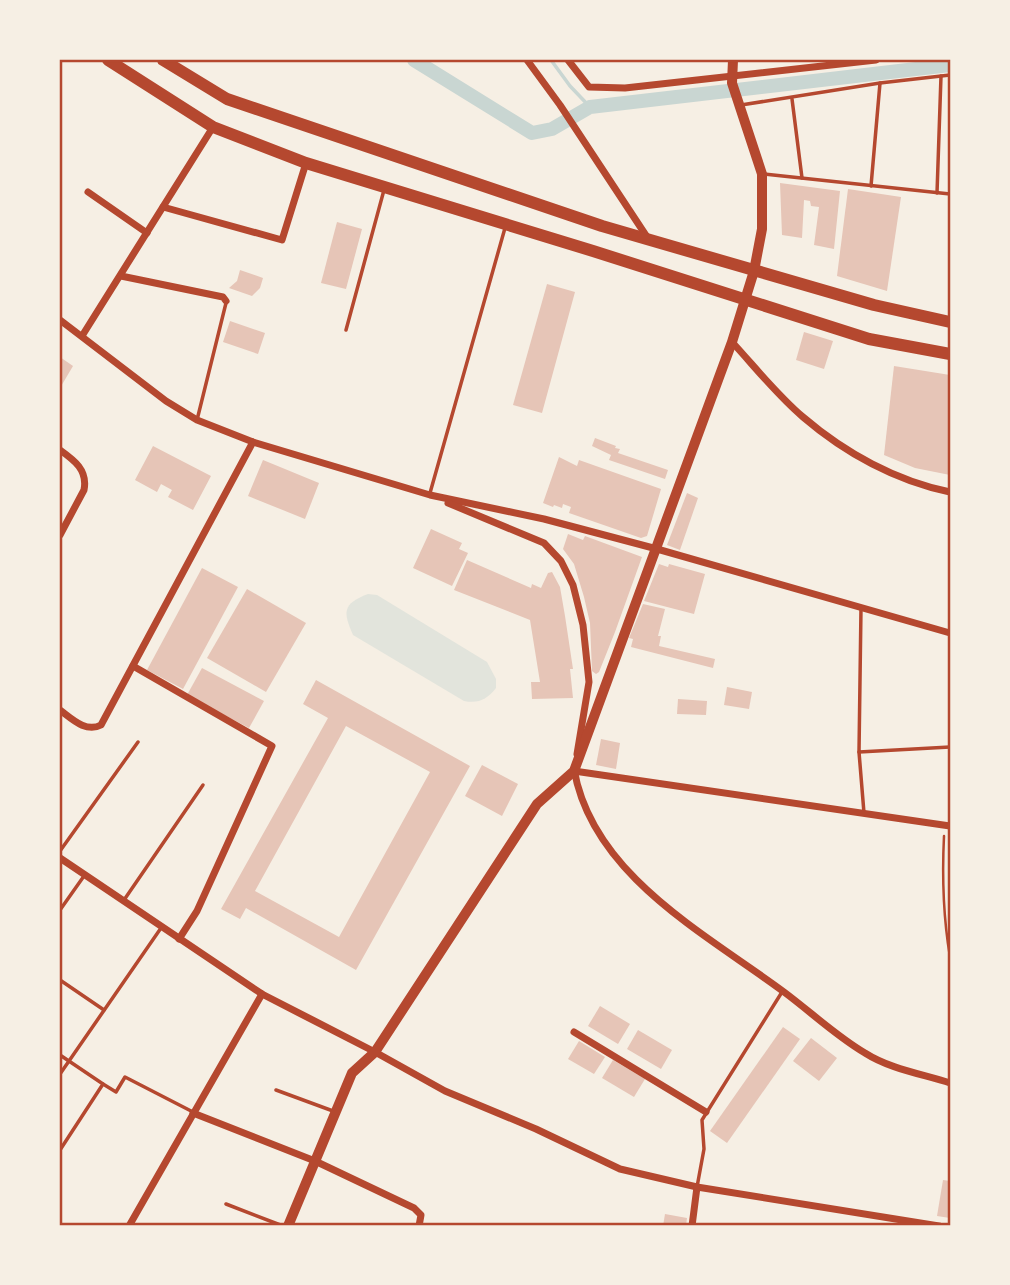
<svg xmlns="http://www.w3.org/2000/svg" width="1010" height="1285" font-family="'Public Sans',sans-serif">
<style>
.green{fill:#e2e4dc}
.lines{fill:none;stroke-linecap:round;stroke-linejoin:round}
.stream{stroke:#c9d6d2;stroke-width:3.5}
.canal{stroke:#c9d6d2;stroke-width:14}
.building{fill:#e6c5b7;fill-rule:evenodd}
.path{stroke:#b5482f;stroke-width:2.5}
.service{stroke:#b5482f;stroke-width:3.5}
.minor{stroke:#b5482f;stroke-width:7}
.tertiary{stroke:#b5482f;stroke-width:10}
.primary{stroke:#b5482f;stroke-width:12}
.neatline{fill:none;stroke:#b5482f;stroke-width:2.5}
</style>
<rect width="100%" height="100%" fill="#f6efe4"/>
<!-- green -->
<path class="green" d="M368,594L377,595L487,662L496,679V688C487,699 479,704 464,701L353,635C343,612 342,604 368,594Z"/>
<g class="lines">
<!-- stream -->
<path class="stream" d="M551,60L570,86L590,107"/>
<!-- canal -->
<path class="canal" d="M414,60L532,133L552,129L590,107L950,65"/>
</g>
<!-- building -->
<g class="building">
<path d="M780,183L840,191L834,249L814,245L819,207L811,206L810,201L804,200L802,238L782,235Z"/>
<path d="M848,189L901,197L887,291L837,276Z"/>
<path d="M337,222L362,229L346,289L321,283Z"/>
<path d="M240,270L263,278L260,288L252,296L229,288L237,281Z"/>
<path d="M547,284L575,292L542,413L513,405Z"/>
<path d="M230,321L265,333L258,354L223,342Z"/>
<path d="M804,332L833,341L824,369L796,360Z"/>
<path d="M60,357L73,366L60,388Z"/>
<path d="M894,366L950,375V475L915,468L884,455Z"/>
<path d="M595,438L616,446L615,448L620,449L618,453L668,470L665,479L609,460L611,455L592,446Z"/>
<path d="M153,446L211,476L193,510L168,497L172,490L161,484L157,492L135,480Z"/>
<path d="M559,457L577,466L579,460L661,489L647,536L641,538L569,513L571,507L563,504L562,508L554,505L553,507L543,503Z"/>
<path d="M263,460L319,483L305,519L248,496Z"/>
<path d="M687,493L698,498L680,550L667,545Z"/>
<path d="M431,529L462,543L459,549L468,553L452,586L413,568Z"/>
<path d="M568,534L583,540L585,536L642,557L615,632L599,672L596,674L592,671L590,623L584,597L574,564L563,549Z"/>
<path d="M467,560L531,588L532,584L541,588L548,573L552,572L560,587L565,616L573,669H570L573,698L532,699L531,682H540L530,620L454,590Z"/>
<path d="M659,564L668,567L669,564L705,574L694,614L644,601Z"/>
<path d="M202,568L238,587L183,689L147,670Z"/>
<path d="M247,589L306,623L266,692L207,658Z"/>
<path d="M643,604L665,609L658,636H661L659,646L715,659L713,668L631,647L633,639L629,638Z"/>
<path d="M202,668L264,701L249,728L187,695Z"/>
<path d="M316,680L470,766L356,970L246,908L240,919L221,909L328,718L303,704ZM346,726L430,772L339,937L255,891Z"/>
<path d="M727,687L752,692L749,709L724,705Z"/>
<path d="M678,699L707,701L706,715L677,714Z"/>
<path d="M601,739L620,743L616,769L596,765Z"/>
<path d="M482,765L518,784L502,816L465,796Z"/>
<path d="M600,1006L630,1024L618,1044L588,1026Z"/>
<path d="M783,1027L800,1039L727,1143L710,1131Z"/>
<path d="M638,1030L672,1050L661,1069L627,1049Z"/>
<path d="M811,1038L837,1058L819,1081L793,1061Z"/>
<path d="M579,1041L605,1057L594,1074L568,1059Z"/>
<path d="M613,1060L645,1079L634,1097L602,1078Z"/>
<path d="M943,1180L950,1181V1218L937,1216Z"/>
<path d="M665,1214L687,1218L686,1226H663Z"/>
</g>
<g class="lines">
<!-- path -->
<path class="path" d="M944,836C942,877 943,916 950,957"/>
<!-- service -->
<g class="service">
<path d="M792,99L802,178"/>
<path d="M741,105L880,83L950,75"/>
<path d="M764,174L950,194"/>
<path d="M871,186L880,83"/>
<path d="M937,193L941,76"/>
<path d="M346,330L384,190"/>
<path d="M197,420L226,303"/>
<path d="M430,493L505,228"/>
<path d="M861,608L859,752L950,747"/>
<path d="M859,752L864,813"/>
<path d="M60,851L138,742"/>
<path d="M124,900L203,785"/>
<path d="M60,910L84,876"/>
<path d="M60,980L104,1010"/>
<path d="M60,1055L103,1084L60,1150"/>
<path d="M60,1074L161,928"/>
<path d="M103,1084L116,1092L125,1077L193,1112"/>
<path d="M276,1090L333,1111"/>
<path d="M697,1187L704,1149L702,1120L782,992"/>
<path d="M226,1204L283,1226"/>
</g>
<!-- minor -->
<g class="minor">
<path d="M527,60L560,105L647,237"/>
<path d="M568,60L589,87L625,88L876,60"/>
<path d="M88,192L147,233"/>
<path d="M163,207L282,240L306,163"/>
<path d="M121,276L223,297L226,301"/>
<path d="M60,320L166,401L197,420L253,442L430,495L544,519L657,549L950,633"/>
<path d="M82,336L213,127"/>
<path d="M732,342C755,367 777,395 803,417C845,453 896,481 950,492"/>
<path d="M60,450C74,460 88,470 84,490L60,535"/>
<path d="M448,503L544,543L561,561L573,585L583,625L589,682L577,754"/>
<path d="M133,666L272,746L197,911L179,939"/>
<path d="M60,710C72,719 86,733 101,725L253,442"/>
<path d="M574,769C592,875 706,934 784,992C811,1012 836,1036 865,1053C890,1069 922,1074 950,1083"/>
<path d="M574,771L950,826"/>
<path d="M60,858L262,994L375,1052L445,1091L536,1129L620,1169L697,1187L939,1226"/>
<path d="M574,1032L706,1112"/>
<path d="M193,1113L315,1161L414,1208L421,1215L419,1226"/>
<path d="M129,1226L262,994"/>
<path d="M692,1226L697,1187"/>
</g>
<!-- tertiary -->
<path class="tertiary" d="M288,1226L352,1073L375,1052L537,804L574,771L732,342L754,271L762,229V174L732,83L733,60"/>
<!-- primary -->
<g class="primary">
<path d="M108,60L213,127L306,163L593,251L869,339L950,354"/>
<path d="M163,60L227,99L602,226L874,305L950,322"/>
</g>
</g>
<!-- border -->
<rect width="1010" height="1285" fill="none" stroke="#f6efe4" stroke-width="122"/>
<rect x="61" y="61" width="888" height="1163" class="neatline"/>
</svg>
